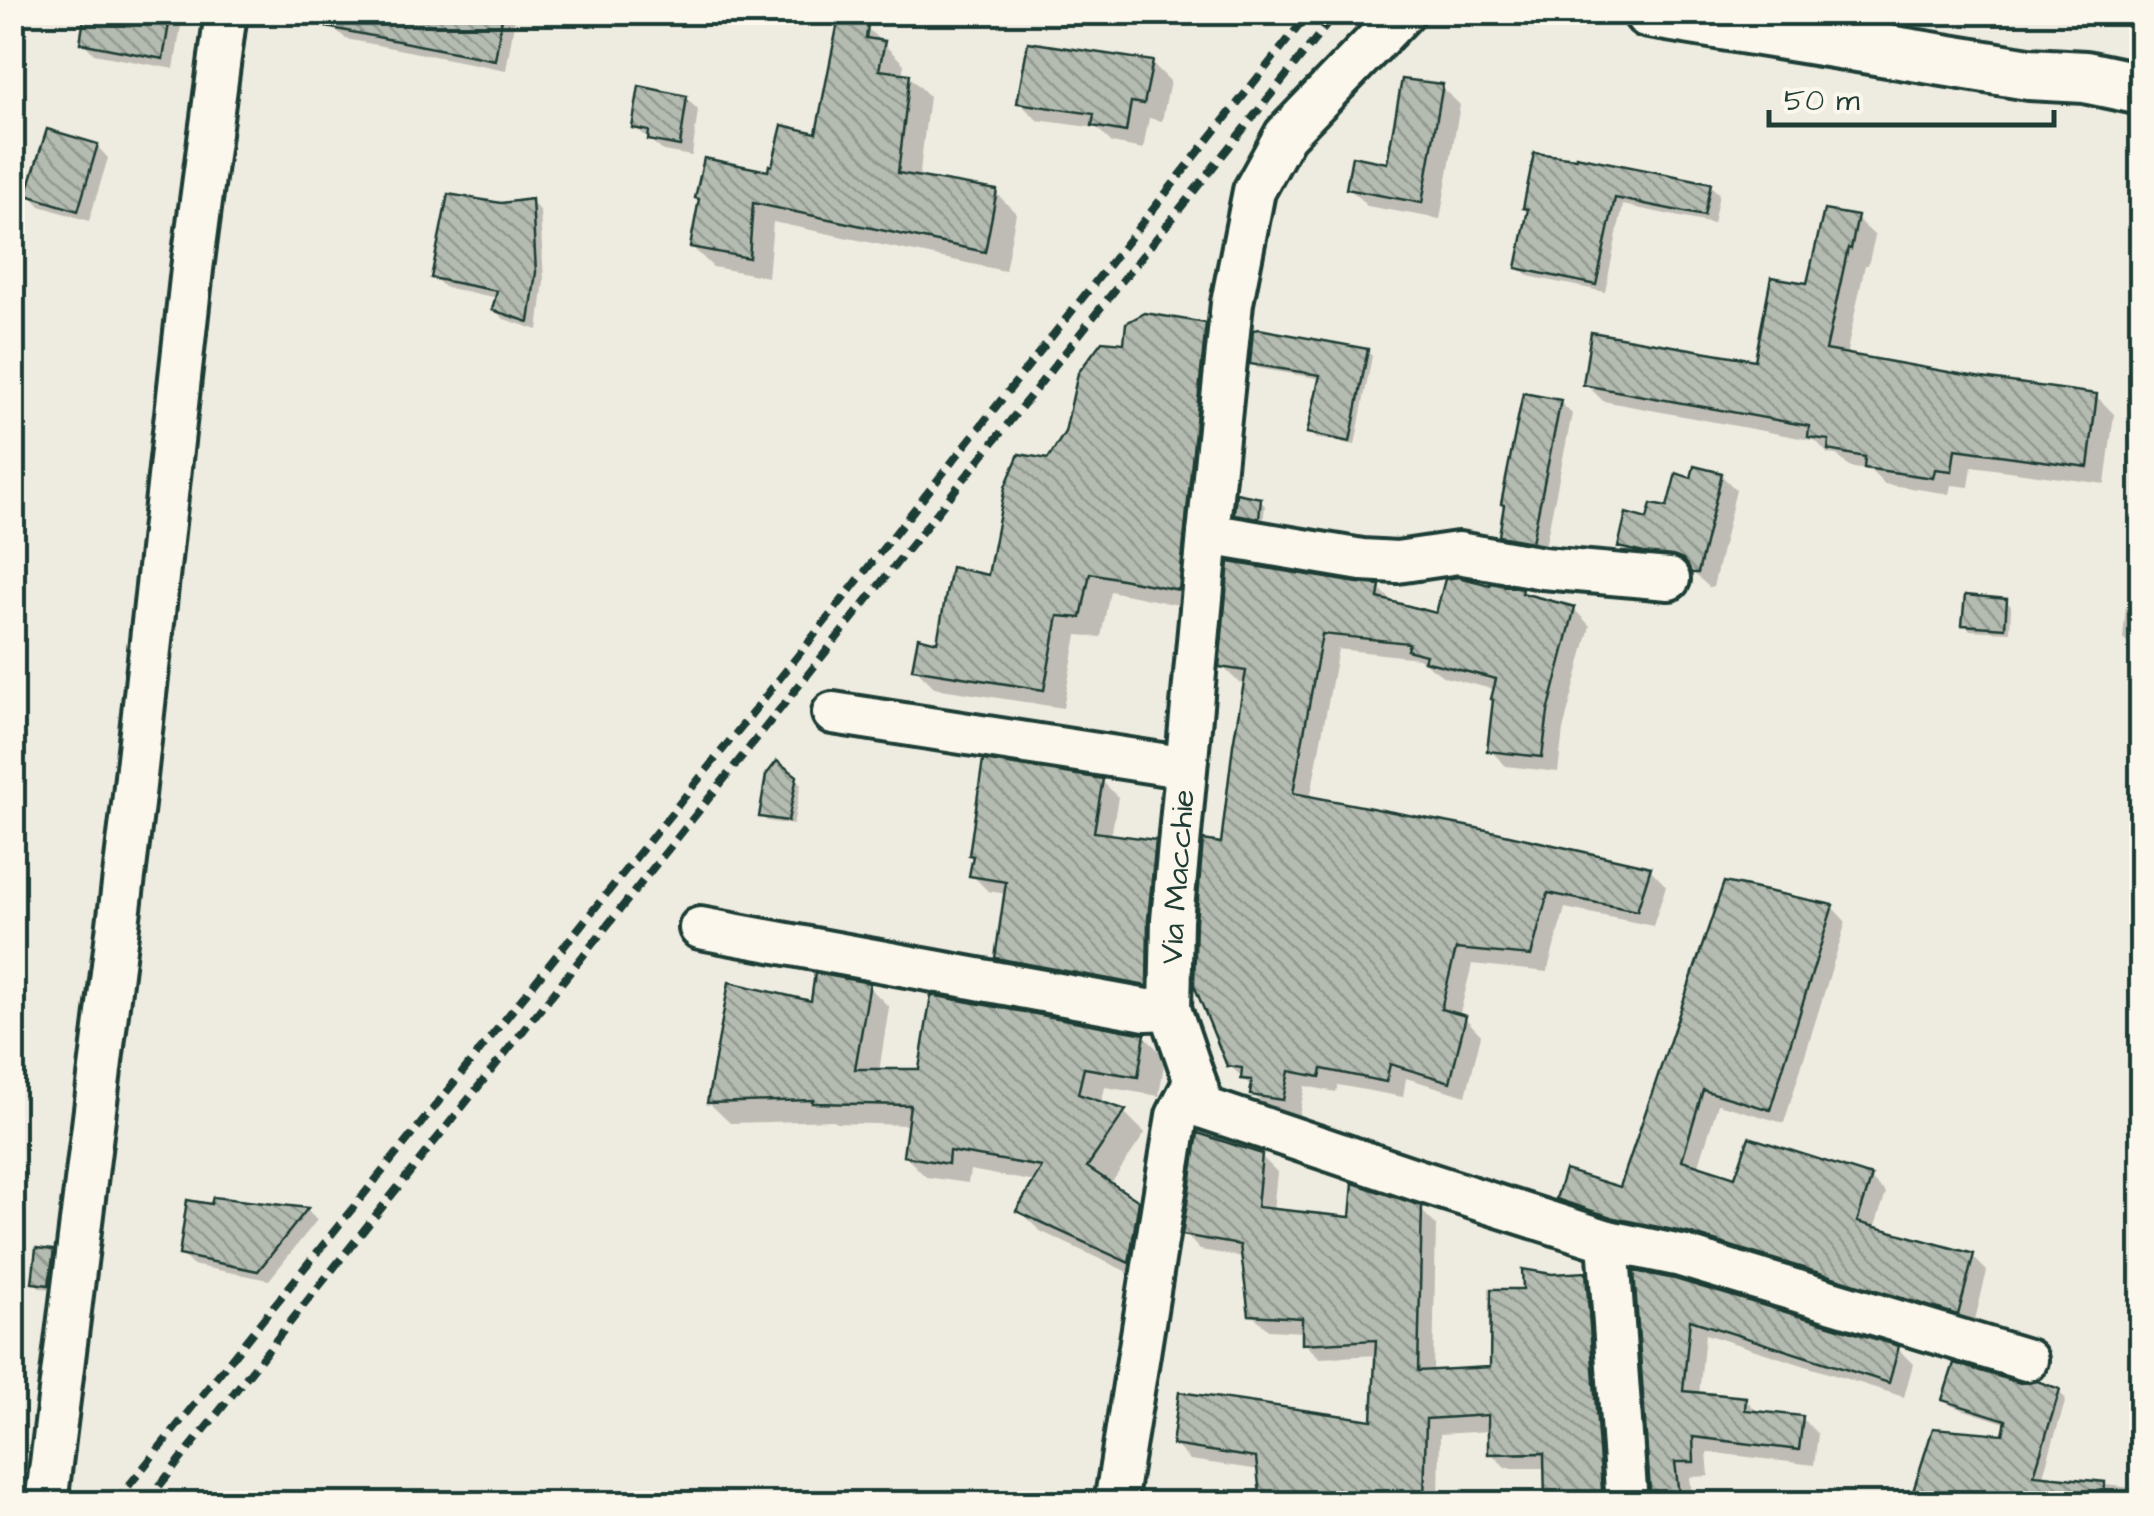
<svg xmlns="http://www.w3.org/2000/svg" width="2154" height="1516" font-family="'Architects Daughter',sans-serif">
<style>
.shadow{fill:#0003}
.building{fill:url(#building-back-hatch);stroke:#1f3d34;stroke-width:2.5}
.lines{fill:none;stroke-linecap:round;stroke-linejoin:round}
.minor-casing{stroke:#1f3d34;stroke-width:48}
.tertiary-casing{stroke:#1f3d34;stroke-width:58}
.minor{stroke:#fbf7ec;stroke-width:40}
.tertiary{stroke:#fbf7ec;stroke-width:50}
.rail{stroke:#1f3d34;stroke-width:8;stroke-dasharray:15 8;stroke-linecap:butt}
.labels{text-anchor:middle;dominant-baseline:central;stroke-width:9;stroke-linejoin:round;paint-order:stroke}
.street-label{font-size:32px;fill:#1f3d34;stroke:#fbf7ec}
</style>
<defs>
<pattern id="building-back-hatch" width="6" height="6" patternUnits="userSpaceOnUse" patternTransform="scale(2.5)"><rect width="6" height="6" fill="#b4bbb0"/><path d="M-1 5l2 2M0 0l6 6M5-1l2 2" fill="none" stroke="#929990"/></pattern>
</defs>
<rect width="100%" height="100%" fill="#eeece1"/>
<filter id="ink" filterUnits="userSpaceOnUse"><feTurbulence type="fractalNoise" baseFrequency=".01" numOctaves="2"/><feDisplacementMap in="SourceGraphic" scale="20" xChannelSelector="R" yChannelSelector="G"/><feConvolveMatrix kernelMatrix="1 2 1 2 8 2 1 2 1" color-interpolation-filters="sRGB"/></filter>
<g filter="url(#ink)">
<!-- shadow -->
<g class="shadow">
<path d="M87,12H176L182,19L174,69L94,54L83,42Z"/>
<path d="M441,12H516L506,70L346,39L334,28Z"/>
<path d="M1889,12H1919L1912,23L1900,21Z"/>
<path d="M866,27L904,64L902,75L909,76L929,96L919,179L996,193L1016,213L1005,271L773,222L768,277L713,267L692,247L770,174L818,136Z"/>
<path d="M12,31L21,37L14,61L12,60Z"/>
<path d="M1152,63L1170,81L1162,121L1149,118L1143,149L1112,143L1097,128L1037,120L1019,102Z"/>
<path d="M1442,87L1460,105L1440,219L1367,206L1349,188L1389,166Z"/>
<path d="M686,98L698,110L692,156L663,151L635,127Z"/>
<path d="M97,146L108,158L89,221L40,206L29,194Z"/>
<path d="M1710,185L1719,194L1713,224L1623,205L1605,292L1528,276L1519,267L1530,211L1526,207Z"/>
<path d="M531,202L540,211L544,281L538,330L504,319L494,310L498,298L444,287L434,277L501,205Z"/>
<path d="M1857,219L1875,236L1868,265H1865L1846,356L1982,381L2096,396L2114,414L2105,484L1972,466L1969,487L1952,485L1950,494L1884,484L1871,471L1849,467L1837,455L1828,454L1816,441L1603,401L1586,384L1757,362Z"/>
<path d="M1205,325L1225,345L1198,609L1110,591L1101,637L1077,635L1063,708L935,688L915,668L939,645L990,578L1050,461L1126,346Z"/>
<path d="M1367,351L1372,356L1355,445L1315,438L1310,432L1322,379L1257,368L1252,363Z"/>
<path d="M1560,402L1572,414L1544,552L1513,547L1502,535Z"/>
<path d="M1721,475L1736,490L1713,587H1709L1689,569L1661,567L1636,561L1621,546L1669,510L1693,481Z"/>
<path d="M1260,500L1265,506L1263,522L1242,519L1237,513Z"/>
<path d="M1378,587L1395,604L1438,616L1522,591L1528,597L1574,609L1590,626L1563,730L1558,772L1506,766L1490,750L1496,690L1444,677L1418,658L1338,649L1310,799L1650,869L1666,886L1653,926L1565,908L1547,972L1472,964L1459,1017L1465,1018L1481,1035L1466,1096L1406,1078L1403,1097L1338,1085L1336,1092L1305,1086L1299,1116L1269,1111L1253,1094L1254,1088L1229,1065L1224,846L1247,684L1239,683L1222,666Z"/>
<path d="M2006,601L2011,606L2010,632L1970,630L1965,624Z"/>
<path d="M2126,606L2142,608V652L2135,651L2123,639Z"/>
<path d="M795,778L801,784L793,825L767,821L761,816Z"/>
<path d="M1102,781L1118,797L1111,837L1154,842L1170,858L1162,1000L1014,973L998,957L1007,894L988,891L972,875Z"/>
<path d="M1832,907L1846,922L1784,1123L1718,1104L1698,1168L1737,1180L1871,1179L1886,1193L1874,1229L1972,1256L1987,1271L1973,1328L1573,1213L1558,1199L1622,1190Z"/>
<path d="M868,986L889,1007L879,1072H921L1144,1036L1165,1057L1159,1096L1105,1087L1101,1104L1124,1112L1145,1133L1110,1185L1138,1203L1159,1224L1149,1282L1040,1231L1019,1211L1036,1182L970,1170L968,1183L926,1177L905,1156L910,1125L836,1123L833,1120L730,1123L709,1103L813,1004Z"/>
<path d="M1261,1156L1277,1172L1273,1211L1352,1220L1420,1209L1436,1225L1433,1372L1492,1369L1526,1291L1552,1276L1585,1275L1601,1291L1617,1504H1547V1468H1506L1491,1453V1431L1440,1434L1439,1504H1259L1262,1490L1260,1470L1190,1460L1174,1444L1375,1423L1378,1355L1320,1358L1304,1343V1332L1268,1330L1252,1314L1244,1257L1200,1250L1185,1234Z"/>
<path d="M215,1199L307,1210L317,1220L269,1280L192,1265L181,1254Z"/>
<path d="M52,1253L58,1258L54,1289L40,1288L35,1282Z"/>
<path d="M1637,1274L1897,1348L1913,1364L1904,1397L1705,1334L1699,1395L1745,1399L1760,1414L1802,1418L1818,1434L1814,1465L1707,1452L1709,1476L1690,1477L1693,1504H1653Z"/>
<path d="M2020,1385L2059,1392L2066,1399L2042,1478L2142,1489V1504H1912L2005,1437L2008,1424L1952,1406L1945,1399Z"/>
</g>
<!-- building -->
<g class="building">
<path d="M85,12H171L163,59L80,43Z"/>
<path d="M327,12H503L495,60L326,27Z"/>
<path d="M838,22L868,25L866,38L885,41L879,70L910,74L898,173L997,190L985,252L753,203L749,258L690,247L699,199L695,198L704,158L768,171L769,165L772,166L782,125L816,133Z"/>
<path d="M1028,42L1153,61L1144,104L1131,102L1126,132L1092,126L1094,114L1017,103Z"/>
<path d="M1402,79L1443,84L1422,203L1346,189L1352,156L1387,163Z"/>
<path d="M639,86L687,96L680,146L648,140L649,131L632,128Z"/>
<path d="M47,129L98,144L78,211L26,195Z"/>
<path d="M1534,153L1576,158V156L1711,183L1704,216L1615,198L1596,285L1516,268L1528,209L1523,208Z"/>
<path d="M448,194L501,203L532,199L536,272L529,322L492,310L497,291L431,278Z"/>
<path d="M1824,210L1858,216L1851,249L1848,248L1826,350L1982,378L2097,394L2088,467L1955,449L1952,471L1935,469L1933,478L1864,468L1865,457L1828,450L1829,440L1808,437L1809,426L1583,385L1591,332L1755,360L1771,277L1807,283Z"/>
<path d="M1145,313L1206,323L1179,590L1090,573L1081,618L1058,616L1044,690L912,669L918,637L937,642L951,567L988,575L1005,487L1019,454L1048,459L1065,432L1078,373L1102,341L1124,343L1126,323Z"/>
<path d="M1259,329L1368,349L1350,442L1307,433L1320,375L1250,364L1253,330Z"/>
<path d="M1523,393L1561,400L1532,542L1499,536L1504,505L1501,504Z"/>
<path d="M1694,466L1722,473L1698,573H1691L1683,560L1672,556L1644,553L1618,547L1626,513L1647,519L1651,504L1667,507L1676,473L1691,478Z"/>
<path d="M1236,493L1261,498L1259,518L1234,514Z"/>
<path d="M1229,562L1358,583L1380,585L1378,598L1436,613L1445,579L1458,577L1490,585V583L1523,589L1522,593L1575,607L1548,712L1542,757L1487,751L1493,700L1491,699L1496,679L1424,661L1426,655L1407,650L1409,643L1322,634L1293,793L1487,830L1651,867L1637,911L1548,893L1531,956L1456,949L1441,1009L1466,1016L1450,1082L1390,1064L1386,1082L1322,1069L1320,1077L1289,1071L1283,1100L1250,1095L1252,1080L1241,1079L1242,1068L1227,1066L1194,985L1196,921L1203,840L1221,843L1233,745L1246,671L1219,667Z"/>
<path d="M1965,595L2007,599L2005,628L1962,625Z"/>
<path d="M983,760L1103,779L1094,832L1156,840L1148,919L1147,986L995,958L1006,882L969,876L973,856L969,855Z"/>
<path d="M777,761L797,776L788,821L759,817L766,775Z"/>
<path d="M1724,882L1833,905L1770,1110L1703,1090L1682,1160L1735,1177L1749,1137L1872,1176L1857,1222L1974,1254L1958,1315L1688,1233L1614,1218L1556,1199L1565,1170L1620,1187Z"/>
<path d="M815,973L870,983L855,1069H919L931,995L1145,1034L1138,1077L1084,1068L1078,1094L1126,1110L1087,1167L1139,1201L1129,1263L1016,1211L1042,1167L949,1151L948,1164L903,1156L910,1105L812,1103L813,1100L707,1103L729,982L811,1001Z"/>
<path d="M1198,1133L1262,1154L1257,1207L1350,1217L1353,1183L1422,1206L1418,1371L1490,1367L1491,1289H1523L1522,1269L1552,1274L1586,1272L1603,1504H1545L1544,1453L1488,1454V1415L1426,1419L1424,1504H1261L1256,1458L1172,1445L1179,1392L1372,1420L1376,1340L1302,1344V1318L1249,1315L1240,1245L1182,1235Z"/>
<path d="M213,1197L308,1208L258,1271L179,1255L187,1200L211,1204Z"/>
<path d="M36,1248L54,1250L49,1285L32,1283Z"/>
<path d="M1634,1271L1675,1279L1899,1346L1889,1383L1690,1320L1683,1391L1746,1397L1745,1410L1803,1416L1799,1450L1693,1437L1694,1462H1675L1680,1504H1651Z"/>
<path d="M1954,1363L2020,1383L2037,1381L2060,1389L2034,1475L2105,1482L2104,1504H1909L1933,1428L2003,1434L2006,1420L1942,1400Z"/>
</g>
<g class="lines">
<defs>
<g id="minor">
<path d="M1404,12L1285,135L1254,191L1232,303L1208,534L1172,920L1170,1009L1204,1108L1417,1180L1608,1241L1681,1256L2027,1360"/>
<path d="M1208,534L1362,560L1397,562L1458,553L1543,568L1669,579"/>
<path d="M833,713L1168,765H1186"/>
<path d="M700,928L1146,1010L1170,1009"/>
<path d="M1608,1241L1627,1504"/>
<path d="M46,1504L133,804L192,269L226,12"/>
<path d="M1115,1504L1177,1116L1195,1081"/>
</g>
<path id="tertiary" d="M1649,12L2029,74L2085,77L2142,89"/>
</defs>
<!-- minor casing -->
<use href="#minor" class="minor-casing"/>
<!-- tertiary casing -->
<use href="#tertiary" class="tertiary-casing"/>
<!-- minor -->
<use href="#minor" class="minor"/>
<!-- tertiary -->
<use href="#tertiary" class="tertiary"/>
<!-- rail -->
<g class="rail">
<path d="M114,1504L745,722L1310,12"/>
<path d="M145,1504L1337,12"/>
</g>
</g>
</g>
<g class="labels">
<!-- street labels -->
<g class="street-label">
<text transform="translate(1178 877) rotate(-86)">Via Macchie</text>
</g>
</g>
<!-- margin -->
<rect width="2154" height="1516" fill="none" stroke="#fbf7ec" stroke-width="50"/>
<rect x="25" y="25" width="2104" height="1466" fill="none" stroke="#1f3d34" stroke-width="4" filter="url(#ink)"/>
<!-- scale -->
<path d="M1769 110v15h285v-15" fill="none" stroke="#1f3d34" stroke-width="5"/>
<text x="1784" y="110" font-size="30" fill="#1f3d34" stroke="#fbf7ec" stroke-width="8" paint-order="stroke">50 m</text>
</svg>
